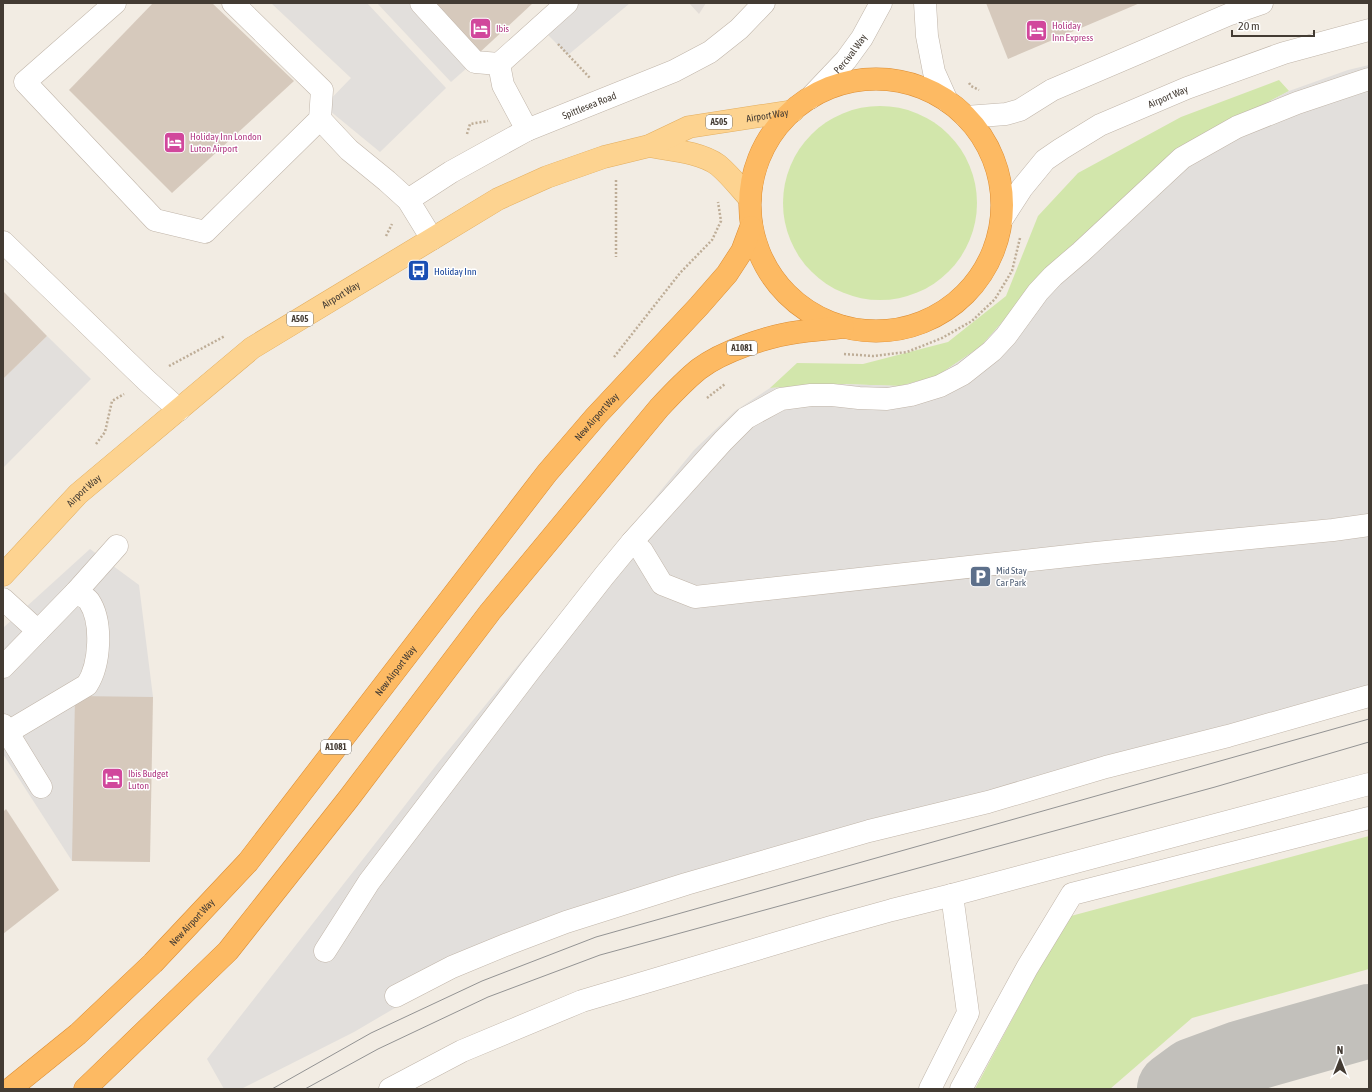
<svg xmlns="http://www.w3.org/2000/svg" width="1372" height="1092" font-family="'Asap Condensed',sans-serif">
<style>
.industrial{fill:#e3ddd8}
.green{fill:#d2e6ab}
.parking{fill:#e2dfdc}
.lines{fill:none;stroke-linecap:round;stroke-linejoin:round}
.taxiway{stroke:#c2c0bb;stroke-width:74}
.building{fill:#d6c9bc}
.minor-casing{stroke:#c0b5a9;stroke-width:23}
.major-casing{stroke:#e2ae60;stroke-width:23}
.highway-casing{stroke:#dc8d33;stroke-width:23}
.path{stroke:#bead97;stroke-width:2.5;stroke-dasharray:2 2;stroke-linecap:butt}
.minor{stroke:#fff;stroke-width:22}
.major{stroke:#fdd390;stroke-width:22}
.highway{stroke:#fdba63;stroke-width:22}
.tram{stroke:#939393;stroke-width:1}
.labels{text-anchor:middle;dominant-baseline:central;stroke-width:3;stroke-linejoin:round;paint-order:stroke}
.shield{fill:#fff;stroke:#7b7670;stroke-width:1}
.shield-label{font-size:9px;font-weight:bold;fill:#433b33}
.hotel-label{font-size:10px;fill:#b23c85;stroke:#fff;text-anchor:start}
.street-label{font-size:10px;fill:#433b33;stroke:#fff}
.transit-label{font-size:10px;fill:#164399;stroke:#fff;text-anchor:start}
.service-label{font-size:10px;fill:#4e5e75;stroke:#fff;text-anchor:start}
</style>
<rect width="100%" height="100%" fill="#f2ece3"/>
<!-- industrial -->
<path class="industrial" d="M689,3H706L699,14Z"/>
<!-- green -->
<g class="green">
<path d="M1279,80L1289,91L1209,133L980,347L937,376L900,386L841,384L770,388L797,363L863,364L948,342L1006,296L1038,216L1078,173L1181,117Z"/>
<circle cx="880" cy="203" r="97"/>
<path d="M1369,836V969L1192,1018L1110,1089H975L1048,952L1071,916Z"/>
</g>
<!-- parking -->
<g class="parking">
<path d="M271,3H367L446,88L380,152L324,106L351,78Z"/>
<path d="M377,3H410L468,67L451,82Z"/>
<path d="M551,3H630L568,55L532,19Z"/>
<path d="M1369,65V702L595,916L458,971L354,1032L241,1089H224L207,1059L438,763L694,450L735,411L770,388L841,384L900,386L937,376L980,347L1062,254L1085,237L1209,133L1289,91L1348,70Z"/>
<path d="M47,336L91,379L3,468V379Z"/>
<path d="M90,549L139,585L153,697L72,861L3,754V628Z"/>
</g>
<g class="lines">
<!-- taxiway -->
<path class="taxiway" d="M1174,1089L1193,1075L1242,1057L1369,1021"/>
</g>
<!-- building -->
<g class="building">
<path d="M153,3H212L294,81L172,193L69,90Z"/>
<path d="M431,3H533L478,54Z"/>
<path d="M986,3H1140L1008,59Z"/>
<path d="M3,291L47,336L3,379Z"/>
<path d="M75,696L153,697L150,862L72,861Z"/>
<path d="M6,809L59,890L3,934V812Z"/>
</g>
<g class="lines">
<defs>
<g id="minor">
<path d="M115,3L25,82L155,220L205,232L320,119L322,90L233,3"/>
<path d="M421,3L475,62L499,64"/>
<path d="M925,3L927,36L934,72L947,101"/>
<path id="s1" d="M810,98L846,60L862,38L881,3"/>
<path d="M966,117L1006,114L1020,110L1052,90L1230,14L1262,3"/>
<path d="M320,119L349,150L387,181L408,200L432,239"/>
<path d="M527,130L503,85L499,64L567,3"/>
<path id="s2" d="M408,200L451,172L527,130L674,71L710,52L739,29L764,3"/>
<path id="s3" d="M1002,219L1022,188L1045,160L1061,149L1100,125L1187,88L1284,53L1369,30"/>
<path d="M3,242L146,380L179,410"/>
<path d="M632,542L642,551L662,584L695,597L1096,553L1333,530L1369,525"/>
<path d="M76,592L117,546"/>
<path d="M3,599L38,631"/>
<path d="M3,667L76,592C80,595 86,597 89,601C103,622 100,665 87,685L8,732"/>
<path d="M3,725L41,787"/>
<path d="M325,951L369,882L531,669L604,576L632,542L723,441L746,418L781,399L811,395H832L859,398L887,399L911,395L940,386L963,374L992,351L1006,336L1038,292L1053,276L1081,252L1182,158L1237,127L1297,103L1369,79"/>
<path d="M396,996L452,967L508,944L566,922L686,884L869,831L988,802L1106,767L1228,736L1369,696"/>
<path d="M390,1089L462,1051L582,1001L831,927L892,910L952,895L1369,784"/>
<path d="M930,1089L968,1013L952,895"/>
<path d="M961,1089L1027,968L1072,894L1369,818"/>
</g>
<g id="major">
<path d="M649,146C670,150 700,152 718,165C730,175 740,188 750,199"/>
<path id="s4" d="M3,575L78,494L252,348L498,199L547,177L604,157L649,146L689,127L793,111"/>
</g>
<g id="highway">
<circle cx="876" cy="205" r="126"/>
<path id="s5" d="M10,1089L78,1034L153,963L248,862L547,473L596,416L699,306L727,274L742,251L751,227"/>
<path d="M85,1089L228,951L349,798L490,612L659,408C672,394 684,381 699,369C723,351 768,336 798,332C813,330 828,329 843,327"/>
</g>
</defs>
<!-- minor casing -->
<use href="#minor" class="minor-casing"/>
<!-- major casing -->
<use href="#major" class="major-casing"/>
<!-- highway casing -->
<use href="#highway" class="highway-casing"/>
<!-- path -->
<g class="path">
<path d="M558,44L590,78"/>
<path d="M969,83L971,86L979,90"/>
<path d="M467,134L470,124L488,121"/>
<path d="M616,180V257"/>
<path d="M386,236L392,224"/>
<path d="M844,354L873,356L907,352L942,338L972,321L995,299L1012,271L1020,238"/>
<path d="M614,357L680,273L712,240L721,221L718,202"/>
<path d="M169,366L225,336"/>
<path d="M707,398L725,384"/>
<path d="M96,444L105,432L112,401L124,394"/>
</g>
<!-- minor -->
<use href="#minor" class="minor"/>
<!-- major -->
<use href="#major" class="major"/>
<!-- highway -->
<use href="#highway" class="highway"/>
<!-- tram -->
<g class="tram">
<path d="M272,1089L371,1033L482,981L596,937L1369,719"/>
<path d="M305,1089L378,1049L488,997L600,955L1215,787L1369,742"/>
</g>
</g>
<!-- icons -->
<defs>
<symbol id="hotel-square" viewBox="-11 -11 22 22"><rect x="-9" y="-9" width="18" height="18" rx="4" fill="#d1479c" stroke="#fff"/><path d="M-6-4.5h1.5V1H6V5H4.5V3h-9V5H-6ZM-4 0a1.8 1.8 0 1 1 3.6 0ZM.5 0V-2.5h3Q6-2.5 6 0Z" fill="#fff"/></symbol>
<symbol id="bus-square" viewBox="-11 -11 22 22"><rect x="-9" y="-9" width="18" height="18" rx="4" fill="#1a4fb4" stroke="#fff"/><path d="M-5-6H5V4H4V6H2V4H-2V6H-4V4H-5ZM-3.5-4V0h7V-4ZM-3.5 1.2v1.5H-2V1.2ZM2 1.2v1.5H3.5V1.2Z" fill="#fff"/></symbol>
<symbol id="parking-square" viewBox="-11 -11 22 22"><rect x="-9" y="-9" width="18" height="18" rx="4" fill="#5c6f8a" stroke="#fff"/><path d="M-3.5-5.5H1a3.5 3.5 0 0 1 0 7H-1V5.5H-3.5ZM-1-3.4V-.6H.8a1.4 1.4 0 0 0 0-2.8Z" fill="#fff"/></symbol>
</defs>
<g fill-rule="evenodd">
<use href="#hotel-square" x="468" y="16" width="25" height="25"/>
<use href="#hotel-square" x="1024" y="18" width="25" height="25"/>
<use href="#hotel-square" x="162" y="130" width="25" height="25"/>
<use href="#bus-square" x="406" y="258" width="25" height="25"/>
<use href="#parking-square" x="968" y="564" width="25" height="25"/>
<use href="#hotel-square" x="100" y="766" width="25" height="25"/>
</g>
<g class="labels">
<!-- shield labels -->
<g class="shield">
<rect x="706" y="115" width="26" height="14" rx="3"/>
<rect x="287" y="312" width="26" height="14" rx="3"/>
<rect x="727" y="341" width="30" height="14" rx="3"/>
<rect x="321" y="740" width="30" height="14" rx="3"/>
</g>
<g class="shield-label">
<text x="719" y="122">A505</text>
<text x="300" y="319">A505</text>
<text x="742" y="348">A1081</text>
<text x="336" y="747">A1081</text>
</g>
<!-- hotel labels -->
<g class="hotel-label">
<text x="1052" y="25">Holiday<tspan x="1052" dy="12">Inn Express</tspan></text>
<text x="496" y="28">Ibis</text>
<text x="190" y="136">Holiday Inn London<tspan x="190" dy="12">Luton Airport</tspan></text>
<text x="128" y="773">Ibis Budget<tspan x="128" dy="12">Luton</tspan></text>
</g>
<!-- street labels -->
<g class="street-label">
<text stroke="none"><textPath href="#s1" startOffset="60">Percival Way</textPath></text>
<text stroke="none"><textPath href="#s3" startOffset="212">Airport Way</textPath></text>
<text stroke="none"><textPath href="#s2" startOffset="205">Spittlesea Road</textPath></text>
<text stroke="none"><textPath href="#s4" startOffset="909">Airport Way</textPath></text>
<text stroke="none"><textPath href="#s4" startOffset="441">Airport Way</textPath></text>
<text stroke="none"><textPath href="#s5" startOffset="895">New Airport Way</textPath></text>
<text stroke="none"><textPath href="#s4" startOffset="117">Airport Way</textPath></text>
<text stroke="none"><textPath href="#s5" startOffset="571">New Airport Way</textPath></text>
<text stroke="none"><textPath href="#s5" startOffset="247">New Airport Way</textPath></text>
</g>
<!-- transit labels -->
<g class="transit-label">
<text x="434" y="271">Holiday Inn</text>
</g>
<!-- service labels -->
<g class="service-label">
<text x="996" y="570">Mid Stay<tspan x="996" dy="12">Car Park</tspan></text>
</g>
</g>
<!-- border -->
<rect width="1372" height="1092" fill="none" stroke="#433b33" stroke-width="8"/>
<!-- north arrow -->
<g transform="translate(1340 1060)" stroke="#ffffff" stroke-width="3" paint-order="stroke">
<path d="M0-3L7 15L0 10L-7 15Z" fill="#433b33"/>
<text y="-6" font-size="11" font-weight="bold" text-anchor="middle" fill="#433b33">N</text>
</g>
<!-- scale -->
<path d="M1232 30v6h82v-6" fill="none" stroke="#433b33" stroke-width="2"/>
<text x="1238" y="30" font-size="12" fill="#433b33" stroke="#ffffff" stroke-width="3" paint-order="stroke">20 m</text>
</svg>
